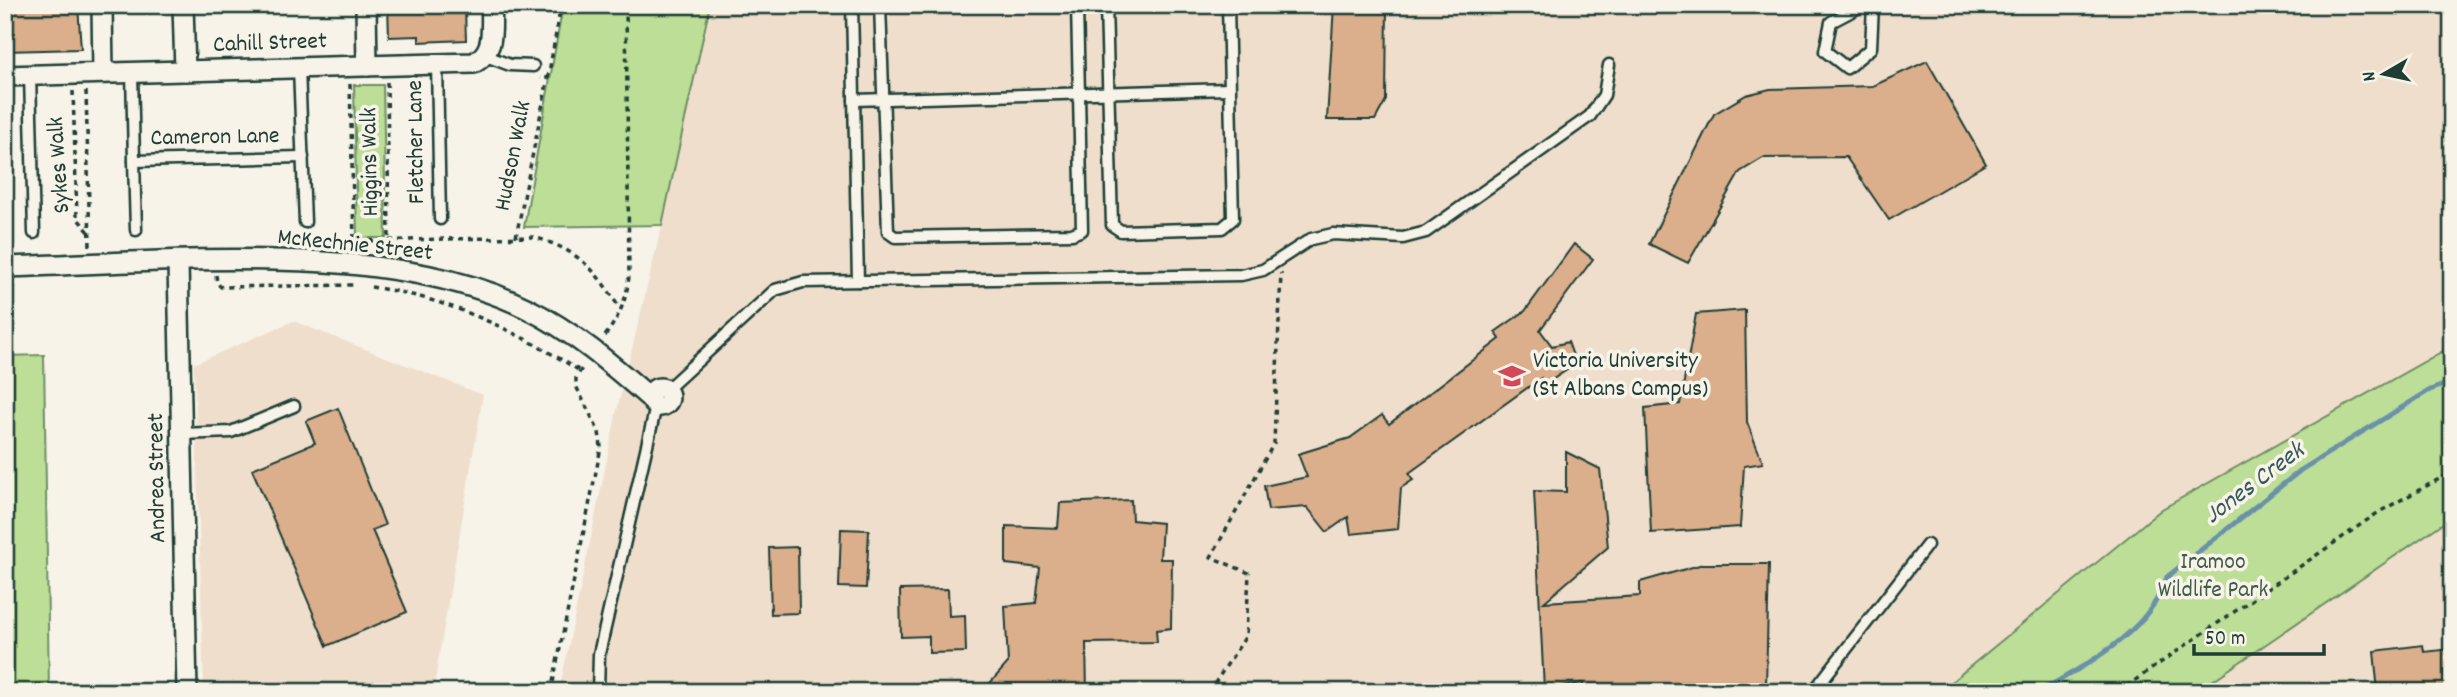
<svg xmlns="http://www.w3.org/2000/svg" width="2457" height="697" font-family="Dekko,sans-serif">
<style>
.built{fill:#efdecc}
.green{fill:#bdde97;stroke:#6e8e66;stroke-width:2}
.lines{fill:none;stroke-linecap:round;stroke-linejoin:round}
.stream{stroke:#6a91a8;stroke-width:5}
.building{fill:#dbae8c;stroke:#1f3d34;stroke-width:2}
.lane-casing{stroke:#1f3d34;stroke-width:15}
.street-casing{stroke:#1f3d34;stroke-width:24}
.path{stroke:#1f3d34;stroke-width:3.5;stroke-dasharray:5 5;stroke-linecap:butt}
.lane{stroke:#f7f3e8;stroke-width:10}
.street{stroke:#f7f3e8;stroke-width:19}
.labels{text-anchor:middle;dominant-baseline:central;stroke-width:7;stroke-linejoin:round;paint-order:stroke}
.street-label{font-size:24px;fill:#1f3d34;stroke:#f7f3e8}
.poi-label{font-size:24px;fill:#1f3d34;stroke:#f7f3e8;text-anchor:start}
.park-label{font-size:24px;fill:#3f5d48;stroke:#f7f3e8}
.water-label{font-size:26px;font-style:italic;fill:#38595b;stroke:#f7f3e8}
</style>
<rect width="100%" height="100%" fill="#f7f3e8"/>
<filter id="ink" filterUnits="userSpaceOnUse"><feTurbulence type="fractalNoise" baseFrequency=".0143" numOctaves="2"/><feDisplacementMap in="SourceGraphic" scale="14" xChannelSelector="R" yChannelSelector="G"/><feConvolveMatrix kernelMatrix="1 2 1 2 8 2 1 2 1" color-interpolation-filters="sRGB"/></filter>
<g filter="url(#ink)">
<!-- built -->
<g class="built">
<path d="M710,5H2452V346L2162,509L1939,692H559L618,406L662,225Z"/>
<path d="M293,321L483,395L433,692H204L194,364Z"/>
<path d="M2452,517V692H2196Z"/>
</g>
<!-- green -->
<g class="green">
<path d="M563,5H710L662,225L524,227Z"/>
<path d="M354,85H383L386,238H357Z"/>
<path d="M2452,346V517L2196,692H1939L2162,509Z"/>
<path d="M44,355L49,692H5V356Z"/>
</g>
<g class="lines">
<!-- stream -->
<path class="stream" d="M2039,692C2087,664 2149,633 2167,577L2301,470L2430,390L2452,382"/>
</g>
<!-- building -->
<g class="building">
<path d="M78,5L81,49L5,51V6Z"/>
<path d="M1334,5H1387L1386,100L1375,120H1327Z"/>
<path d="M388,6L465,8L466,40L419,42V36L389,37Z"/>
<path d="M1927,61L1986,164L1889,220L1846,157L1763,158L1740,172L1688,263L1649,244L1714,114L1746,95L1770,89L1873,86Z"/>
<path d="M1574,244L1593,259L1540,330L1552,346L1568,342L1576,364L1544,385L1541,378L1409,473L1413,480L1401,488L1398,529L1351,534L1348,517L1327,532L1307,507L1268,510L1264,486L1307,477L1298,454L1350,438L1382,415L1389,424L1500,339L1495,332L1525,311Z"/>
<path d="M1745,310L1747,422L1763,463L1744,466L1740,527L1651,533L1645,408L1680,404L1696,314Z"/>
<path d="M338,408L385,525L372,530L407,612L327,646L252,469L315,443L306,421Z"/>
<path d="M1566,452L1600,469L1608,547L1544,602L1640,596V582L1703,564H1769L1766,686L1697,692H1583V683L1544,689L1534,491L1566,492Z"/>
<path d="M1131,500L1132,520L1162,523L1160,559H1172L1171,628L1156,630L1157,642L1086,643L1087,692H982L1008,663L1005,606L1036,603L1040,568L1006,564V526L1058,528L1060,503Z"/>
<path d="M841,529L869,530L866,588L839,587Z"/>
<path d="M798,547L799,613L771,614L769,548Z"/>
<path d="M948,589L949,616L965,615L966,652L929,653V636L901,637L900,590Z"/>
<path d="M2423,645L2424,652L2452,649V692H2378L2374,651Z"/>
</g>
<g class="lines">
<defs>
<g id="lane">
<path d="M852,5L858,281"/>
<path d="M880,5L888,232L895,237L1072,234L1082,230L1077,5"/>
<path d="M1106,5L1112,225L1121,231L1222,228L1233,219L1228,5"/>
<path d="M1863,5L1831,22L1825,51L1847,68L1871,48L1873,5"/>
<path d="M486,56L510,65L533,66"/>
<path d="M437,64L440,219"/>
<path d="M299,68L305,222"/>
<path d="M132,72L134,161L303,157"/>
<path d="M30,75L34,233"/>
<path d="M854,100L1229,89"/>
<path d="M134,161L136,230"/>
<path d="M666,390L775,290L803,282L1241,275L1263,270L1311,239L1333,234L1403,238L1426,232L1590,116L1604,95L1609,65"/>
<path d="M182,434L231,432L294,406"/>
<path d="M598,692L599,654L656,406"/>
<path d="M1813,692L1927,545"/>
</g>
<g id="street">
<path d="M102,5L103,73"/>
<path d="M183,5L185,71"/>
<path d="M366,5L367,66"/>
<path d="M5,76L474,63C497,50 490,29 492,5"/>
<path d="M178,263L187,692"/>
<path d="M5,267C161,263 384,238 526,308C573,331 611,364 650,398"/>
<circle cx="660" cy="397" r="9"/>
</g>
</defs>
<!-- lane casing -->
<use href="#lane" class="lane-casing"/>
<!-- street casing -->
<use href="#street" class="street-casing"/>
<!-- path -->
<g class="path">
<path d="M548,78L561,5"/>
<path d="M387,82L389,240"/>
<path d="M350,84L354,241"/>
<path d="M73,91L77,218L90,233"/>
<path d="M86,91L90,246"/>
<path d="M516,237L548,78H540"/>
<path d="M319,242L534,237C580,251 596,270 620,309"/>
<path d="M216,275L217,283L221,287L353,285"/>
<path d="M371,287C448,298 515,330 580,371"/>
<path d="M605,336C619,317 627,300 629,275L626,5"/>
<path d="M551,692L601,447L599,432L576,386V378L584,365"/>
<path d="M1209,692L1246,636L1249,573L1211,557L1274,443L1281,273"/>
<path d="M2118,692L2379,512L2452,472"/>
</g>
<!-- lane -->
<use href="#lane" class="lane"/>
<!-- street -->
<use href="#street" class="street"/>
</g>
</g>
<!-- icons -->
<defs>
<symbol id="university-bare" viewBox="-9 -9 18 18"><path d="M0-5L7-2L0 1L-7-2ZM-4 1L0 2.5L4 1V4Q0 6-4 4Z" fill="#d1495b" stroke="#f7f3e8" stroke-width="2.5" paint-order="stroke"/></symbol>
</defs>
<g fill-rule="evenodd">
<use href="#university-bare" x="1493" y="357" width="38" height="38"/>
</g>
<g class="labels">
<!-- street labels -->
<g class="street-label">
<text transform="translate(270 44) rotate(-2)">Cahill Street</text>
<text transform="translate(215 138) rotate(-1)">Cameron Lane</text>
<text transform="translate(417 142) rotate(-91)">Fletcher Lane</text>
<text transform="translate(514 156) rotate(-79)">Hudson Walk</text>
<text transform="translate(371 162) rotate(-91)">Higgins Walk</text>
<text transform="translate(60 165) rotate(-94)">Sykes Walk</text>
<text transform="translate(355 246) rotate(6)">McKechnie Street</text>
<text transform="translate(158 478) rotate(-91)">Andrea Street</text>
</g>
<!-- poi labels -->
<g class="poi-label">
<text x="1533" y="362">Victoria University<tspan x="1533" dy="28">(St Albans Campus)</tspan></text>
</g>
<!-- park labels -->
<g class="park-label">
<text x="2213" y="563">Iramoo<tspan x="2213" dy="28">Wildlife Park</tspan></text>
</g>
<!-- water labels -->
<g class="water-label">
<text transform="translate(2255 484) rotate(-37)">Jones Creek</text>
</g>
</g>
<!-- margin -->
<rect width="2457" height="697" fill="none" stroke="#f7f3e8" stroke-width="28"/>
<rect x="14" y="14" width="2429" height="669" fill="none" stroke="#1f3d34" stroke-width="2.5" filter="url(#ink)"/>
<!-- north arrow -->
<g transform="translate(2384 74) rotate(261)" stroke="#f7f3e8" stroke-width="5" paint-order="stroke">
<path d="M0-5L12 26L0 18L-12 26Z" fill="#1f3d34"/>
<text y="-10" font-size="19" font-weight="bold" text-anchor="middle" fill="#1f3d34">N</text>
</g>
<!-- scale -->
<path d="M2194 644v10h130v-10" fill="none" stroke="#1f3d34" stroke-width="3.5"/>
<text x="2205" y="644" font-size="21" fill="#1f3d34" stroke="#f7f3e8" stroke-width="5" paint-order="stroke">50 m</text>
</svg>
